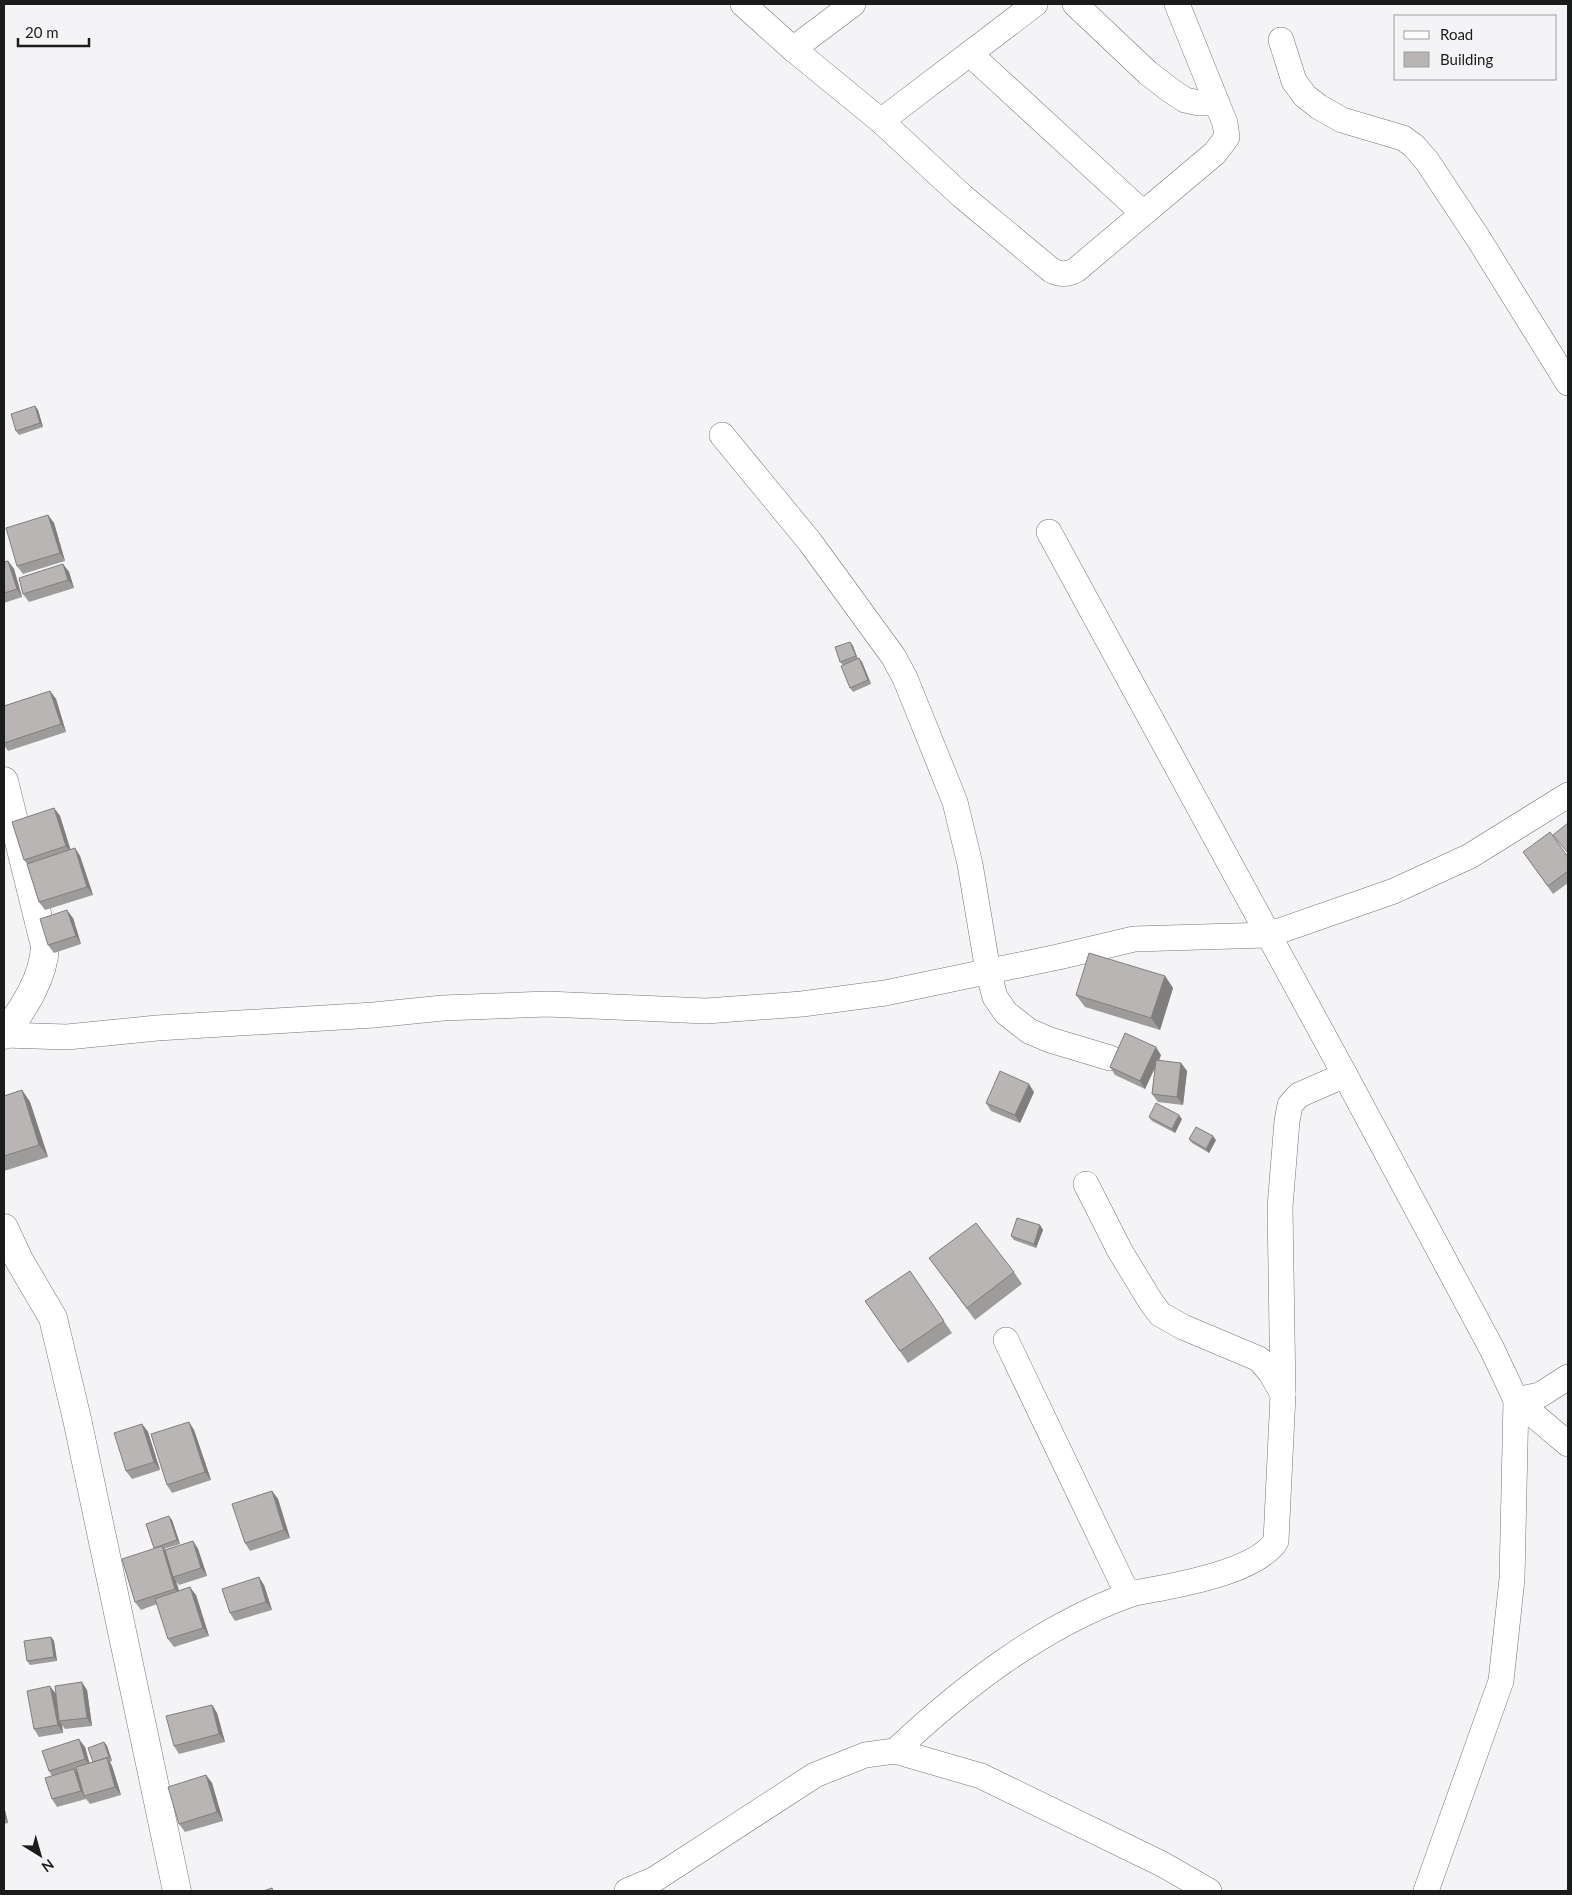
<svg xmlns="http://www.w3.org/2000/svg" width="1572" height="1895" font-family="Lato,sans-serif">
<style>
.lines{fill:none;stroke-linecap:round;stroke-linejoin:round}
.street-casing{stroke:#747577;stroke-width:26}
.secondary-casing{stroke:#747577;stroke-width:29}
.street{stroke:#fff;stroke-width:25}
.secondary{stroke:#fff;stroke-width:28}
.wall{fill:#9e9c9b}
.shaded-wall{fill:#817f7e}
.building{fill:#b8b5b4;stroke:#817f7e}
</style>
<rect width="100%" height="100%" fill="#f4f4f6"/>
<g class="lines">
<defs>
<g id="street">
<path d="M743,4L793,49L881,121L962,196L1051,270C1060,275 1067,275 1076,270L1215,153L1227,137L1225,123L1177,4"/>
<path d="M1075,4L1148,73L1170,90L1185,100L1199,103H1217"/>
<path d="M1281,40L1294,81L1305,96L1319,107L1342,120L1403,138L1414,146L1427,161L1478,238L1568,383"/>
<path d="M793,49L853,4"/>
<path d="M970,54L1143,213"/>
<path d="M881,121L1035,4"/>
<path d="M722,435L810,542L893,656L905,678L955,802L970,864L988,971L995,997L1006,1013L1029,1031L1050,1040L1110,1058"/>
<path d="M1049,532L1345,1075L1492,1349L1516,1400L1512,1579L1501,1681L1426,1891"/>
<path d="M4,1035L67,1037L157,1028L374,1015L443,1008L547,1004L706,1011L802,1004L885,993L1058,957L1134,939L1268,935L1394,891L1470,856L1568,795"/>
<path d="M1086,1184L1120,1251L1151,1302L1160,1314L1183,1327L1259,1359L1270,1372L1283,1394"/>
<path d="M1006,1340L1128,1595"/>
<path d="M1516,1400L1568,1444"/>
<path d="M1516,1400L1540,1395L1568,1377"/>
<path d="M895,1751C962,1688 1039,1628 1126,1596C1139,1591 1154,1590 1167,1587C1197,1581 1259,1568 1276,1541L1283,1394L1280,1207L1287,1121L1290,1105L1299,1095L1345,1075"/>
<path d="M627,1891L655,1879L815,1775L865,1755L895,1751L981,1776L1162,1864L1209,1891"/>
</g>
<g id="secondary">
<path d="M4,781L45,946C44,978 23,1009 4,1035"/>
<path d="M4,1228L19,1260L53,1318L77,1419L177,1891"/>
</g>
</defs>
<!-- street casing -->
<use href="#street" class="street-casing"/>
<!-- secondary casing -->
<use href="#secondary" class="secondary-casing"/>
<!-- street -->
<use href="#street" class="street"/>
<!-- secondary -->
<use href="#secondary" class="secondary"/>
</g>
<!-- wall -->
<g class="wall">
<path d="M35,406L38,410L43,427L19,435L16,431Z"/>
<path d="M48,515L54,523L65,561L23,574L17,566Z"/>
<path d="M8,561L14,569L22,597L4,603V562Z"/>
<path d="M63,564L69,572L74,588L29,602L23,594Z"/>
<path d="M850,642L853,646L858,659L862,662L871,684L853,692L850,688L843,665L840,662Z"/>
<path d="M50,691L56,699L66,732L8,751L4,745V706Z"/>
<path d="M54,808L60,816L70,850L75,848L80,856L93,895L45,910L39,902L27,864L24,860Z"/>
<path d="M1523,852L1568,857V883L1553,894Z"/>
<path d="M73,918L81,944L54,953L48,945Z"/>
<path d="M1165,976L1173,988L1160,1030L1085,1007L1076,995Z"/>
<path d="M1161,1055L1159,1061L1181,1063L1187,1071L1183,1105L1158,1102L1152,1094L1155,1067L1145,1089L1115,1075L1110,1067Z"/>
<path d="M22,1090L30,1102L48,1157L4,1171V1096Z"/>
<path d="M1034,1092L1020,1123L991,1111L986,1103Z"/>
<path d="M1149,1117L1182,1119L1175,1133L1152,1121Z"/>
<path d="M1189,1139L1216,1140L1209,1153L1192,1143Z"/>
<path d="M1040,1225L1043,1230L1036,1248L1014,1240L1011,1236Z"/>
<path d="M929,1258L1014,1272L1022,1284L975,1320Z"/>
<path d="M910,1271L952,1333L908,1363L865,1301Z"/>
<path d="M189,1422L194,1430L211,1480L172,1493L167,1485Z"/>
<path d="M142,1424L148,1432L160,1470L132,1479L126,1471Z"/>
<path d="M272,1491L278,1499L290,1538L250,1551L245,1543Z"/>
<path d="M172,1520L180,1544L164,1549L165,1550L193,1541L198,1549L207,1576L179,1585L176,1581L179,1591L196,1595L209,1636L174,1647L168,1639L157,1604L141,1610L135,1602L154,1549L146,1524Z"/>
<path d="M264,1585L272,1610L235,1621L230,1613Z"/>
<path d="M51,1637L54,1641L57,1661L30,1665L27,1661Z"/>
<path d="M87,1690L92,1726L65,1729L62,1725L63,1733L39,1737L34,1729L56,1694Z"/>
<path d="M212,1705L217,1713L225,1742L179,1754L174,1746Z"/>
<path d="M104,1742L107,1746L112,1761L110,1762L112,1766L121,1795L90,1804L86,1799L57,1807L52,1799V1776L49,1771L85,1747L89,1763L93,1762Z"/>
<path d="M206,1775L212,1783L223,1821L185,1832L179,1824Z"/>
<path d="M4,1806L8,1823L4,1824Z"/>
</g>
<!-- shaded-wall -->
<g class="shaded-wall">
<path d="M35,406L38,410L43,427L40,423Z"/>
<path d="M48,515L54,523L65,561L60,553Z"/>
<path d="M8,561L14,569L22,597L17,589Z"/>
<path d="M63,564L69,572L74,588L68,580Z"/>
<path d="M850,642L853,646L858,660L856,656Z"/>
<path d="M859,658L862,662L871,684L868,680Z"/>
<path d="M50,691L56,699L66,732L61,724Z"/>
<path d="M54,808L60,816L72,854L66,846Z"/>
<path d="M75,848L80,856L93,895L87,887Z"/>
<path d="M67,910L73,918L81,944L76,936Z"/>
<path d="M1165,976L1173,988L1160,1030L1151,1018Z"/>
<path d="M1156,1047L1161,1055L1145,1089L1140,1081Z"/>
<path d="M1181,1063L1187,1071L1183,1105L1177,1097Z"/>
<path d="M1029,1084L1034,1092L1020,1123L1015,1115Z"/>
<path d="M22,1090L30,1102L48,1157L39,1145Z"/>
<path d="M1179,1115L1182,1119L1175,1133L1172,1129Z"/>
<path d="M1213,1136L1216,1140L1209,1153L1206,1149Z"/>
<path d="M1040,1225L1043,1230L1036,1248L1034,1244Z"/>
<path d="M189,1422L194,1430L211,1480L205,1472Z"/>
<path d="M142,1424L148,1432L160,1470L154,1462Z"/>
<path d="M272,1491L278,1499L290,1538L284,1530Z"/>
<path d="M169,1516L172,1520L180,1544L177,1540Z"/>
<path d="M193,1541L198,1549L207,1576L201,1568Z"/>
<path d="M162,1546L167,1554L173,1577L176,1581L181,1597L175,1589Z"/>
<path d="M259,1577L264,1585L272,1610L266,1602Z"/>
<path d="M190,1587L196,1595L209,1636L203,1628Z"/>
<path d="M51,1637L54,1641L57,1661L54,1657Z"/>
<path d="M82,1682L87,1690L92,1726L87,1718Z"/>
<path d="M50,1686L56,1694L59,1721L62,1725L63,1733L58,1725Z"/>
<path d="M212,1705L217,1713L225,1742L219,1734Z"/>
<path d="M79,1739L85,1747L91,1768L85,1759Z"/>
<path d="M104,1742L107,1746L112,1761L109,1757Z"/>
<path d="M107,1758L112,1766L121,1795L115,1787Z"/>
<path d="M74,1769L80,1777L84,1796L81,1791Z"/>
<path d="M206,1775L212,1783L223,1821L217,1812Z"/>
<path d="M4,1806L8,1823L4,1817Z"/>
</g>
<!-- building -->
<g class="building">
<path d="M35,406L40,423L16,431L11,414Z"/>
<path d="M48,515L60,553L17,566L6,528Z"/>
<path d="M8,561L17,589L4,593V562Z"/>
<path d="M63,564L68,580L23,594L19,578Z"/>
<path d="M850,642L856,656L840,662L835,647Z"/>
<path d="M859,658L868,680L850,688L841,666Z"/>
<path d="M50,691L61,724L4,743V706Z"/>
<path d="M54,808L66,846L24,860L12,822Z"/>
<path d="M1568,823V853L1553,835Z"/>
<path d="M1550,832L1568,857V871L1548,886L1523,852Z"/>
<path d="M75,848L87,887L39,902L27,864Z"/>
<path d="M67,910L76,936L48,945L40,919Z"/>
<path d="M1089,953L1165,976L1151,1018L1076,995Z"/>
<path d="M1125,1033L1156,1047L1140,1081L1110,1067Z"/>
<path d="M1156,1060L1181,1063L1177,1097L1152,1094Z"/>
<path d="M1000,1071L1029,1084L1015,1115L986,1103Z"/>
<path d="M22,1090L39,1145L4,1156V1096Z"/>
<path d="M1156,1103L1179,1115L1172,1129L1149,1117Z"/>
<path d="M1196,1127L1213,1136L1206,1149L1189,1139Z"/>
<path d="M1017,1218L1040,1225L1034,1244L1011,1236Z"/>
<path d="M976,1223L1014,1272L967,1308L929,1258Z"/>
<path d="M910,1271L944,1321L900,1351L865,1301Z"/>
<path d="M189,1422L205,1472L167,1485L151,1434Z"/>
<path d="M142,1424L154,1462L126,1471L114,1433Z"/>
<path d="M272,1491L284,1530L245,1543L232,1504Z"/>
<path d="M169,1516L177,1540L154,1548L146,1524Z"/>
<path d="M193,1541L201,1568L173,1577L165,1550Z"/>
<path d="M162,1546L175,1589L135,1602L122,1559Z"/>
<path d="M259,1577L266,1602L230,1613L222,1589Z"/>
<path d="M190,1587L203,1628L168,1639L155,1599Z"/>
<path d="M51,1637L54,1657L27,1661L24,1641Z"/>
<path d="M82,1682L87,1718L59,1721L55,1686Z"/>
<path d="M50,1686L58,1725L34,1729L27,1691Z"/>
<path d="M212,1705L219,1734L174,1746L166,1716Z"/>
<path d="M79,1739L85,1759L49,1771L42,1751Z"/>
<path d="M104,1742L109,1757L93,1762L88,1748Z"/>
<path d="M107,1758L115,1787L84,1796L76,1767Z"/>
<path d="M74,1769L81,1791L52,1799L45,1778Z"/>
<path d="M206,1775L217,1812L179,1824L168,1787Z"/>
<path d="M272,1888L273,1891H263Z"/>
</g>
<!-- border -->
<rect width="1572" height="1895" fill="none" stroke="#1a1b1b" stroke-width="10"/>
<!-- legend -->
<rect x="1394" y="15" width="162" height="65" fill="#f4f4f6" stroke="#9d9d9e"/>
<rect x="1404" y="31" width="25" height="8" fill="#ffffff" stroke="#9d9d9e"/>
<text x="1440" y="40" font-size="15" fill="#1a1b1b">Road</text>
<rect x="1404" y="52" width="25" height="15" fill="#b8b5b4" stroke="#9d9d9e"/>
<text x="1440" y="65" font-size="15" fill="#1a1b1b">Building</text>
<!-- north arrow -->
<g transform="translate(40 1855) rotate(143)" stroke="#f4f4f6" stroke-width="4" paint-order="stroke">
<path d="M0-4L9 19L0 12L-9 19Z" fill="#1a1b1b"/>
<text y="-8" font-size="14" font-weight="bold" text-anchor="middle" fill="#1a1b1b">N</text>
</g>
<!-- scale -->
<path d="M18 38v8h71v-8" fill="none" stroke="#1a1b1b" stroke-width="2.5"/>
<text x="25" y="38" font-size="15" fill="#1a1b1b" stroke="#f4f4f6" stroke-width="4" paint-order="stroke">20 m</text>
</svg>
